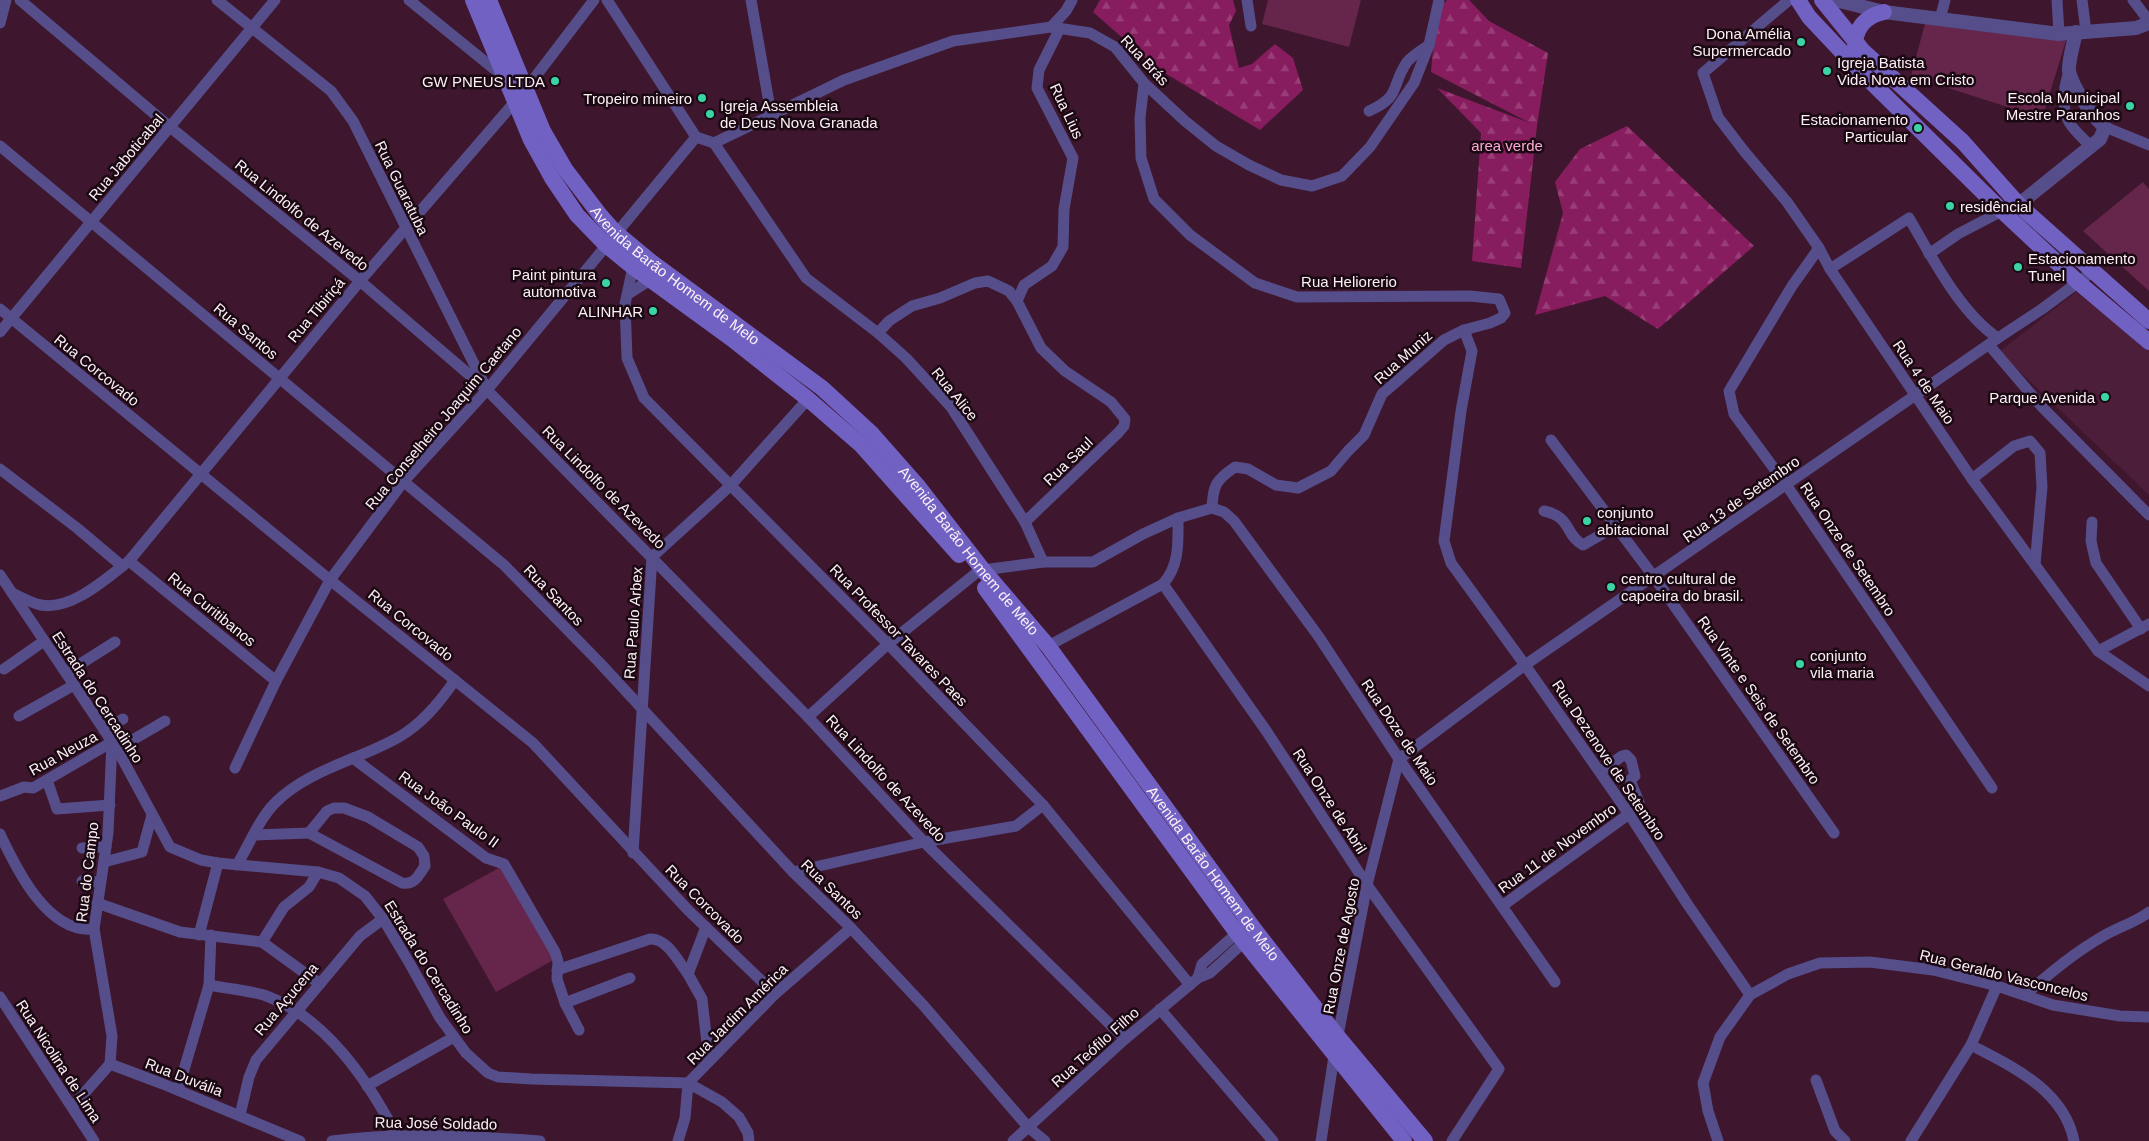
<svg xmlns="http://www.w3.org/2000/svg" width="2149" height="1141" font-family="Helvetica,sans-serif">
<style>
.built{fill:#4d1e39}
.green{fill:#66264b}
.forest{fill:url(#forest-firs)}
.lines{fill:none;stroke-linecap:round;stroke-linejoin:round}
.minor{stroke:#554e8a;stroke-width:11}
.tertiary{stroke:#554e8a;stroke-width:14}
.secondary{stroke:#7061c3;stroke-width:16}
.poi-dot{fill:#3ad4a5;stroke:#1a0912;stroke-width:2}
.labels{text-anchor:middle;dominant-baseline:central;stroke-width:5;stroke-linejoin:round;paint-order:stroke}
.poi-label{font-size:15px;fill:#fcf0f5;stroke:#1a0912;text-anchor:end}
.street-label{font-size:15px;fill:#fcf0f5;stroke:#1a0912}
.park-label{font-size:15px;fill:#fda9d5;stroke:#1a0912}
</style>
<defs>
<pattern id="forest-firs" width="22" height="20" patternUnits="userSpaceOnUse" patternTransform="scale(1.25)"><rect width="22" height="20" fill="#871c5f"/><path d="M5 1l3.5 6h-7zM16 11l3.5 6h-7z" fill="#993d77"/></pattern>
</defs>
<rect width="100%" height="100%" fill="#3e162d"/>
<!-- built -->
<path class="built" d="M2076,292L2149,349V495L1999,352Z"/>
<!-- green -->
<g class="green">
<path d="M1268,0H1361L1349,47L1262,24Z"/>
<path d="M1927,16L2066,41L2042,118L1911,76Z"/>
<path d="M2143,182L2149,189V291L2083,231Z"/>
<path d="M504,865L557,958L496,992L443,899Z"/>
</g>
<!-- forest -->
<g class="forest">
<path d="M1100,0H1233L1236,11L1229,25L1239,68L1252,64L1275,44L1293,58L1303,90L1260,130L1158,69L1093,12Z"/>
<path d="M1447,0H1469L1489,21L1548,53L1537,126L1521,268L1472,261L1481,133L1437,88L1530,123L1431,72L1436,12Z"/>
<path d="M1627,126L1754,246L1658,329L1605,296L1535,315L1563,213L1555,182L1580,149Z"/>
</g>
<g class="lines">
<!-- minor -->
<g class="minor">
<path d="M20,0L170,127L360,281L487,390L808,717L924,842L1125,1039"/>
<path d="M217,0L331,91L353,121L484,384"/>
<path d="M409,0L504,77"/>
<path d="M607,0L696,137"/>
<path d="M751,0L771,114"/>
<path d="M1247,0L1251,26"/>
<path d="M1789,0L1703,73L1718,117L1744,151L1787,202L1819,248L1830,269L1972,479L2098,651L2149,686"/>
<path d="M2057,0L2059,34"/>
<path d="M2082,0L2086,31"/>
<path d="M2133,0L2149,21"/>
<path d="M1940,19L1945,0"/>
<path d="M0,23L6,0"/>
<path d="M1051,27L1066,11L1072,0"/>
<path d="M2069,71C2064,87 2061,107 2069,122C2074,131 2084,139 2091,147"/>
<path d="M1144,83L1140,118L1141,158L1154,199L1190,235L1255,283L1297,297L1470,296L1499,299L1505,313L1501,318L1490,323L1464,330L1444,340L1396,382L1382,394L1364,435L1348,451L1331,471L1298,488L1276,485L1248,469L1235,467C1216,480 1213,485 1212,508"/>
<path d="M1369,111C1402,96 1390,87 1407,62C1413,55 1422,50 1429,45"/>
<path d="M2105,127L2149,145"/>
<path d="M696,137L714,143L806,278L878,333L906,358L951,407L1025,522L1043,562"/>
<path d="M714,143L844,80L953,41L1051,27L1090,33L1115,47L1144,83L1185,121L1216,146L1249,165L1281,180L1312,186L1342,176L1370,147L1414,83L1429,45L1439,0"/>
<path d="M0,146L504,565L599,662L793,872L851,928L924,1006L1028,1127L1045,1141"/>
<path d="M1819,248L1792,286L1729,391L1734,414L1787,486L1992,788"/>
<path d="M1929,254L1958,234L2002,211"/>
<path d="M633,267L625,304L627,358L644,398L888,644L1043,805L1190,985"/>
<path d="M1830,269L1909,218C1931,256 1961,314 1998,338"/>
<path d="M628,294L650,280"/>
<path d="M0,309L330,580L533,743L688,910L775,994"/>
<path d="M1464,330L1472,351L1461,411L1444,541L1451,563L1525,665L1629,814L1688,905L1750,995"/>
<path d="M0,332L275,0"/>
<path d="M878,333L889,321L912,306L940,298L975,283L988,281L1009,291L1017,301"/>
<path d="M1989,345L2042,407L2149,515"/>
<path d="M1551,440L1654,577L1834,833"/>
<path d="M0,469L77,528L122,566"/>
<path d="M1972,479L2014,446L2030,441L2040,453L2042,487L2035,565"/>
<path d="M1212,508L1224,512L1234,521L1319,637L1399,759L1555,982"/>
<path d="M1544,511C1572,517 1564,534 1583,545L1616,526"/>
<path d="M1025,522L1118,433L1124,426L1125,419L1111,402L1065,371L1041,348L1017,301L1024,285L1052,266L1063,247L1064,209L1073,158L1037,88L1039,70L1060,28"/>
<path d="M2092,522L2091,541L2096,563L2141,629"/>
<path d="M129,561L276,681"/>
<path d="M983,570L1043,562H1093L1143,534L1178,518L1212,508"/>
<path d="M0,575L117,749L170,847L201,860L218,863L318,872L339,878L365,896L383,919L410,964L440,1018L466,1053L488,1073L498,1077L531,1079L688,1083L722,1102L739,1117L748,1133L749,1141"/>
<path d="M1163,584L1267,732L1367,885L1499,1069L1452,1141"/>
<path d="M12,593C21,597 31,603 41,605C71,611 107,578 129,561L360,281L526,89L594,0"/>
<path d="M1048,646L1163,584C1180,565 1178,542 1178,518"/>
<path d="M2098,651L2149,624"/>
<path d="M4,669L44,641"/>
<path d="M66,673L115,642"/>
<path d="M19,716L74,685"/>
<path d="M808,717L888,644L975,574"/>
<path d="M104,730L123,719"/>
<path d="M117,749L165,721"/>
<path d="M353,758L486,858L504,864L555,952L558,961L557,979L565,1003L630,978"/>
<path d="M1399,759L1525,665L1998,338L2042,309L2092,272"/>
<path d="M235,768L276,681L330,580L404,481L487,390L696,137"/>
<path d="M1600,772L1622,756L1626,755L1631,760L1635,776L1630,780L1639,802"/>
<path d="M47,780L57,809L110,805"/>
<path d="M0,796L24,787L33,788L112,742"/>
<path d="M334,808H344L368,817L418,847L424,856L425,866C418,876 415,885 402,883L309,833L327,811Z"/>
<path d="M0,834C17,870 48,934 94,929"/>
<path d="M254,835L309,833"/>
<path d="M82,848L106,847"/>
<path d="M633,853L652,557L730,486L808,399"/>
<path d="M104,862L142,852L152,815"/>
<path d="M237,865C249,845 259,819 275,803C309,769 359,760 399,737C423,723 440,702 455,680"/>
<path d="M793,872L924,842L1016,826L1043,805"/>
<path d="M82,881L100,882"/>
<path d="M97,903L180,932L262,942L320,984"/>
<path d="M1502,906L1629,814"/>
<path d="M706,927L688,974L702,999L709,1061"/>
<path d="M199,935L218,863"/>
<path d="M262,942L284,907L309,887L318,872"/>
<path d="M557,970L650,939C667,938 678,961 688,974"/>
<path d="M1198,978L1202,964L1237,933L1240,926"/>
<path d="M209,985C228,989 251,990 269,997C328,1020 369,1082 397,1136"/>
<path d="M2025,995C2050,973 2075,952 2105,935C2119,927 2136,922 2149,912"/>
<path d="M0,997L94,1141"/>
<path d="M565,1003L579,1030"/>
<path d="M1160,1009L1273,1141"/>
<path d="M1971,1045C2013,1067 2064,1090 2074,1141"/>
<path d="M110,1064L112,1036L94,929L108,833L112,742"/>
<path d="M1816,1080L1835,1131L1845,1141"/>
<path d="M367,1086L454,1037"/>
<path d="M178,1090L209,985L211,935"/>
<path d="M72,1107L110,1064L163,1084L300,1141"/>
<path d="M240,1115L249,1077L256,1060L360,936L383,919"/>
<path d="M332,1141C397,1132 474,1136 540,1141"/>
<path d="M678,1141L685,1118L688,1083L775,994L851,928"/>
<path d="M1013,1141L1125,1039L1198,978L1210,973L1244,942"/>
<path d="M1321,1141L1334,1056L1367,885L1399,759"/>
<path d="M1718,1141L1708,1111L1703,1083L1720,1037L1750,995L1788,974L1820,963L1870,962L1933,970L1997,986L2053,1005L2120,1016L2149,1017"/>
<path d="M1911,1141L1971,1045L1997,986"/>
</g>
<!-- tertiary -->
<g class="tertiary">
<path d="M1835,0L1884,12L2059,34L2136,28L2149,23"/>
<path d="M2012,210L2100,139L2105,127C2093,118 2072,86 2069,71C2068,62 2074,42 2076,32"/>
</g>
<!-- secondary -->
<g class="secondary">
<path d="M473,0L531,140L552,178L577,215L606,245L633,267L732,339L808,399L861,445L959,555"/>
<path id="s1" d="M489,0L543,131L565,169L600,215L615,232L650,261L822,388L872,434L917,485L983,570L1048,646L1254,929L1338,1037L1425,1141"/>
<path d="M1798,0L1809,17L1857,68L2002,211L2079,283L2149,342"/>
<path d="M1822,0L1863,51L1963,142L2020,206L2149,321"/>
<path d="M1855,49C1854,29 1865,16 1884,12"/>
<path d="M985,588L1237,933L1404,1141"/>
</g>
</g>
<!-- markers -->
<g class="poi-dot">
<circle cx="1801" cy="42" r="5"/>
<circle cx="1827" cy="71" r="5"/>
<circle cx="555" cy="81" r="5"/>
<circle cx="702" cy="98" r="5"/>
<circle cx="2130" cy="106" r="5"/>
<circle cx="710" cy="114" r="5"/>
<circle cx="1918" cy="128" r="5"/>
<circle cx="1950" cy="206" r="5"/>
<circle cx="2018" cy="267" r="5"/>
<circle cx="606" cy="283" r="5"/>
<circle cx="653" cy="311" r="5"/>
<circle cx="2105" cy="397" r="5"/>
<circle cx="1587" cy="521" r="5"/>
<circle cx="1611" cy="587" r="5"/>
<circle cx="1800" cy="664" r="5"/>
</g>
<g class="labels">
<!-- poi labels -->
<g class="poi-label">
<text x="1791" y="33">Dona Amélia<tspan x="1791" dy="17">Supermercado</tspan></text>
<text x="1837" y="62" text-anchor="start">Igreja Batista<tspan x="1837" dy="17">Vida Nova em Cristo</tspan></text>
<text x="545" y="81">GW PNEUS LTDA</text>
<text x="2120" y="97">Escola Municipal<tspan x="2120" dy="17">Mestre Paranhos</tspan></text>
<text x="692" y="98">Tropeiro mineiro</text>
<text x="720" y="105" text-anchor="start">Igreja Assembleia<tspan x="720" dy="17">de Deus Nova Granada</tspan></text>
<text x="1908" y="119">Estacionamento<tspan x="1908" dy="17">Particular</tspan></text>
<text x="1960" y="206" text-anchor="start">residêncial</text>
<text x="2028" y="258" text-anchor="start">Estacionamento<tspan x="2028" dy="17">Tunel</tspan></text>
<text x="596" y="274">Paint pintura<tspan x="596" dy="17">automotiva</tspan></text>
<text x="643" y="311">ALINHAR</text>
<text x="2095" y="397">Parque Avenida</text>
<text x="1597" y="512" text-anchor="start">conjunto<tspan x="1597" dy="17">abitacional</tspan></text>
<text x="1621" y="578" text-anchor="start">centro cultural de<tspan x="1621" dy="17">capoeira do brasil.</tspan></text>
<text x="1810" y="655" text-anchor="start">conjunto<tspan x="1810" dy="17">vila maria</tspan></text>
</g>
<!-- street labels -->
<g class="street-label">
<text transform="translate(1145 60) rotate(47)">Rua Brás</text>
<text transform="translate(1067 111) rotate(65)">Rua Lius</text>
<text transform="translate(126 157) rotate(-50)">Rua Jaboticabal</text>
<text transform="translate(402 188) rotate(64)">Rua Guaratuba</text>
<text transform="translate(302 215) rotate(39)">Rua Lindolfo de Azevedo</text>
<text stroke="none"><textPath href="#s1" startOffset="340">Avenida Barão Homem de Melo</textPath></text>
<text x="1349" y="281">Rua Heliorerio</text>
<text transform="translate(316 310) rotate(-50)">Rua Tibiriçá</text>
<text transform="translate(246 331) rotate(40)">Rua Santos</text>
<text transform="translate(1403 357) rotate(-42)">Rua Muniz</text>
<text transform="translate(97 370) rotate(39)">Rua Corcovado</text>
<text transform="translate(1924 382) rotate(56)">Rua 4 de Maio</text>
<text transform="translate(955 394) rotate(51)">Rua Alice</text>
<text transform="translate(443 418) rotate(-50)">Rua Conselheiro Joaquim Caetano</text>
<text transform="translate(1068 461) rotate(-44)">Rua Saul</text>
<text transform="translate(604 487) rotate(45)">Rua Lindolfo de Azevedo</text>
<text transform="translate(1741 499) rotate(-35)">Rua 13 de Setembro</text>
<text transform="translate(1848 549) rotate(56)">Rua Onze de Setembro</text>
<text stroke="none"><textPath href="#s1" startOffset="745">Avenida Barão Homem de Melo</textPath></text>
<text transform="translate(554 595) rotate(46)">Rua Santos</text>
<text transform="translate(212 609) rotate(39)">Rua Curitibanos</text>
<text transform="translate(633 623) rotate(-86)">Rua Paulo Arbex</text>
<text transform="translate(411 625) rotate(39)">Rua Corcovado</text>
<text transform="translate(899 635) rotate(46)">Rua Professor Tavares Paes</text>
<text transform="translate(98 697) rotate(57)">Estrada do Cercadinho</text>
<text transform="translate(1759 700) rotate(55)">Rua Vinte e Seis de Setembro</text>
<text transform="translate(1400 732) rotate(56)">Rua Doze de Maio</text>
<text transform="translate(63 753) rotate(-29)">Rua Neuza</text>
<text transform="translate(1609 760) rotate(56)">Rua Dezenove de Setembro</text>
<text transform="translate(886 778) rotate(47)">Rua Lindolfo de Azevedo</text>
<text transform="translate(1330 801) rotate(57)">Rua Onze de Abril</text>
<text transform="translate(449 809) rotate(36)">Rua João Paulo II</text>
<text transform="translate(1557 848) rotate(-36)">Rua 11 de Novembro</text>
<text transform="translate(87 872) rotate(-83)">Rua do Campo</text>
<text stroke="none"><textPath href="#s1" startOffset="1150">Avenida Barão Homem de Melo</textPath></text>
<text transform="translate(832 889) rotate(44)">Rua Santos</text>
<text transform="translate(705 904) rotate(45)">Rua Corcovado</text>
<text transform="translate(1341 946) rotate(-79)">Rua Onze de Agosto</text>
<text transform="translate(429 967) rotate(58)">Estrada do Cercadinho</text>
<text transform="translate(2004 975) rotate(14)">Rua Geraldo Vasconcelos</text>
<text transform="translate(286 999) rotate(-50)">Rua Açucena</text>
<text transform="translate(737 1014) rotate(-45)">Rua Jardim América</text>
<text transform="translate(1095 1047) rotate(-42)">Rua Teófilo Filho</text>
<text transform="translate(59 1061) rotate(57)">Rua Nicolina de Lima</text>
<text transform="translate(184 1077) rotate(21)">Rua Duvália</text>
<text transform="translate(436 1123) rotate(1)">Rua José Soldado</text>
</g>
<!-- park labels -->
<g class="park-label">
<text x="1507" y="145">area verde</text>
</g>
</g>
</svg>
